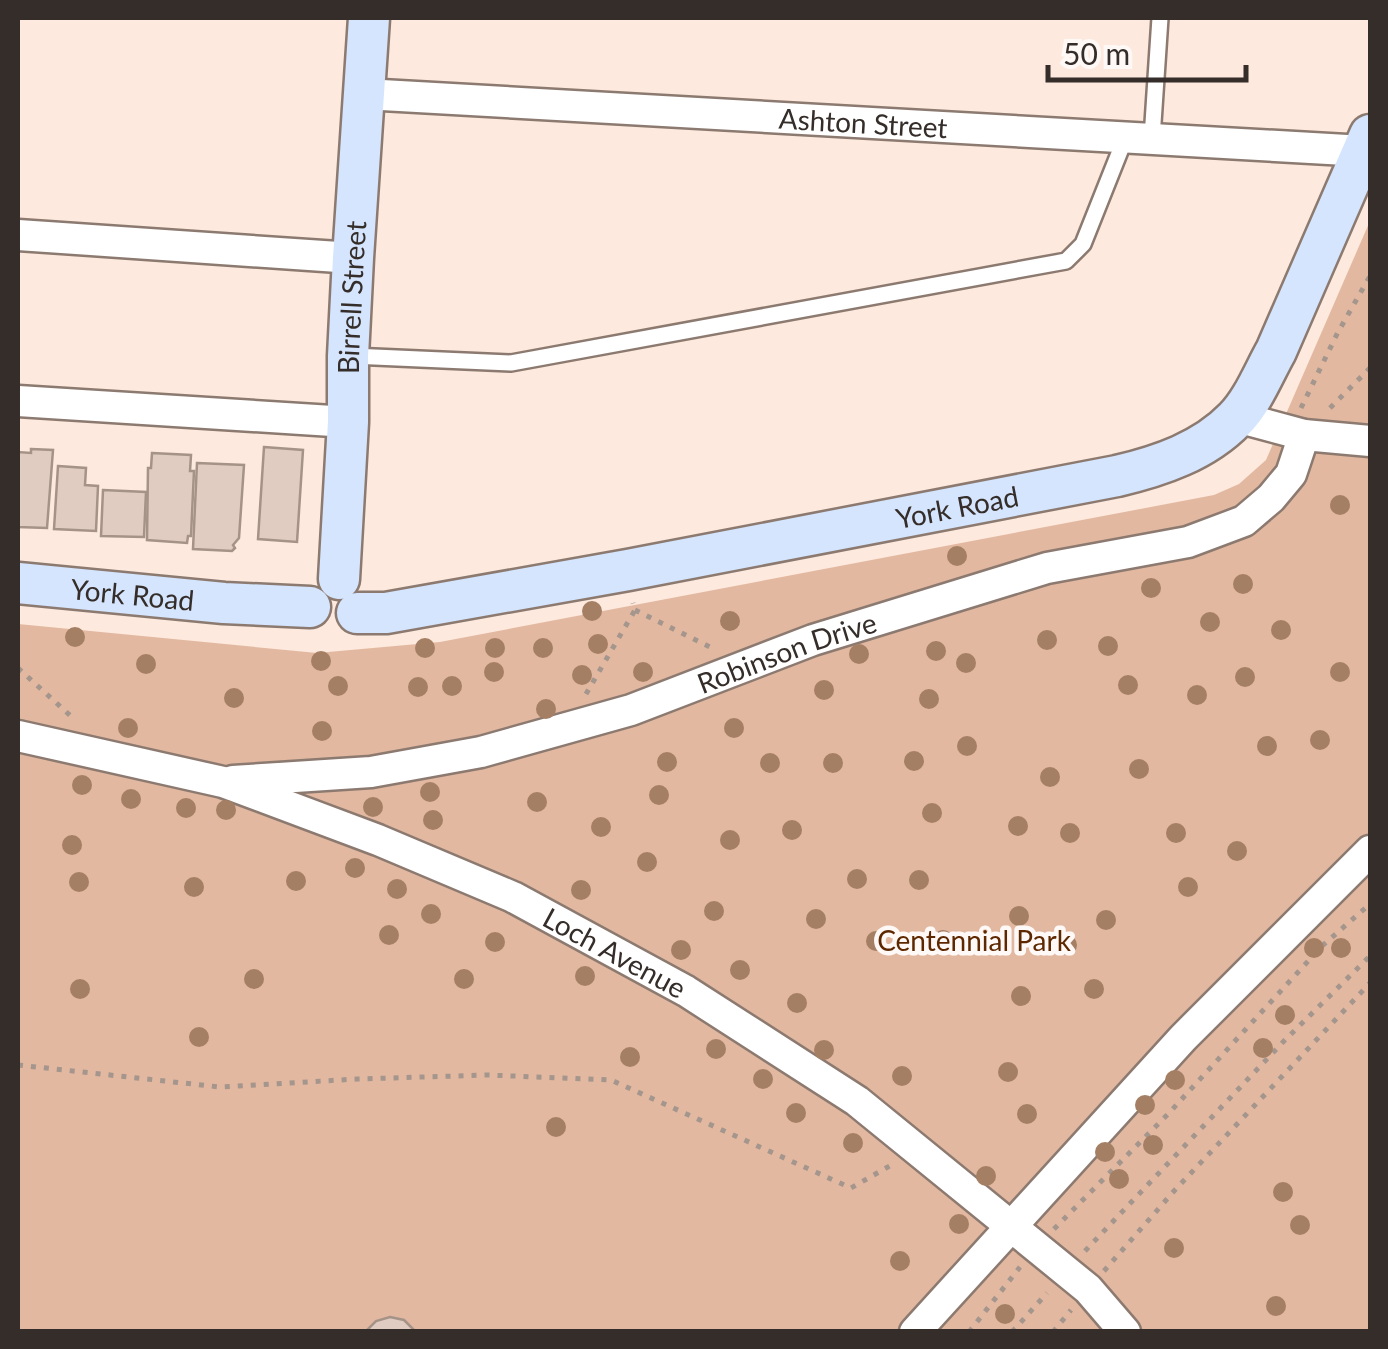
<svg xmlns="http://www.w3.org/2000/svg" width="1388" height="1349" font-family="Lato,sans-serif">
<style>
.green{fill:#e2b8a0}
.building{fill:#e1ccc1;stroke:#a69388;stroke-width:2.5}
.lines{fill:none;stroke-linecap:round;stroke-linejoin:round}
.lane-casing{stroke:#8c7a70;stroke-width:20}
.street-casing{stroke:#8c7a70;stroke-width:35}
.secondary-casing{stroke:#8c7a70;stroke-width:45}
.path{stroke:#a4958d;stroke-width:5;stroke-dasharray:5 8;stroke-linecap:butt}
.lane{stroke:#fff;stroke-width:15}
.street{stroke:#fff;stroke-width:30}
.secondary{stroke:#d4e5fd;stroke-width:40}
.tree{fill:#a57f63}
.labels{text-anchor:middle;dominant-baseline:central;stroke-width:9;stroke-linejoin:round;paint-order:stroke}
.street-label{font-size:28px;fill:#352d29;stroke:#fef9f7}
.park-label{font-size:28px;fill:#5d2800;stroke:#fef9f7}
</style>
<rect width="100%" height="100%" fill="#fde9dd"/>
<!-- green -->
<path class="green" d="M1370,221V1331H18V624L317,653L440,642L1214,495L1239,484L1266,460Z"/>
<!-- building -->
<g class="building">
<path d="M264,447L303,450L297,542L258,539Z"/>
<path d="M31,449L53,450L47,528L18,527V452L31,453Z"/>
<path d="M152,453L191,455L190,471H194L191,536H188L187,543L147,540L148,468H151Z"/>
<path d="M197,463L244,465L239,538L233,545L235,548L232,551L193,549Z"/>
<path d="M58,466L86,468L85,485L98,486L96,531L54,529Z"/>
<path d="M103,490L146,492L144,537L101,536Z"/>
<path d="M390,1317L404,1320L416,1332H365L376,1321Z"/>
</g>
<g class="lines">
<defs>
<g id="lane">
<path d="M1152,138L1160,18"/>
<path d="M352,356L511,363L1066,261L1083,244L1126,136"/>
</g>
<g id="street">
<path id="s1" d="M364,94L1364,151"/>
<path d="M18,235L353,258"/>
<path d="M18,401L348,422"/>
<path d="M1237,417L1304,435L1370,441"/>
<path id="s2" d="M18,736L223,782L378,840L513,897L686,991L857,1101L1088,1289L1125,1332"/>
<path id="s3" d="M233,781L371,772L481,752L631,710L813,640L1047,568L1188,542L1244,521L1271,498L1291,474L1304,435"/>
<path d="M915,1332L1183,1038L1370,851"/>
</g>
<g id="secondary">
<path id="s4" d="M339,579L348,422V356L353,258L369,18"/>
<path id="s5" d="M18,583L224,603L310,607"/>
<path id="s6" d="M357,613H386L628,570L1117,476C1160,466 1204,451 1235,419C1253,401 1264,372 1276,351L1370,135"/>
</g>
</defs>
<!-- lane casing -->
<use href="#lane" class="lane-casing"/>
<!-- street casing -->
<use href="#street" class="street-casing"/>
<!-- secondary casing -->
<use href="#secondary" class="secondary-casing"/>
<!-- path -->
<g class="path">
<path d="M1301,408L1337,334L1370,276"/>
<path d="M1330,408L1370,368"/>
<path d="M635,610L714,649"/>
<path d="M18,668L74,719"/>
<path d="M586,694L635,610L633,603"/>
<path d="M18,1065L220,1087L357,1079L488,1075L611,1080L851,1188L893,1164"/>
<path d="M1054,1229L1169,1113L1322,946L1370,904"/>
<path d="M1085,1251L1284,1041L1370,956"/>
<path d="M1104,1271L1174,1191L1370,983"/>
<path d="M969,1332L1020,1267"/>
<path d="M1012,1332L1047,1293"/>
<path d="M1053,1332L1071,1310"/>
</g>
<!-- lane -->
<use href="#lane" class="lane"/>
<!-- street -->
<use href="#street" class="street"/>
<!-- secondary -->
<use href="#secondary" class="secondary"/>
</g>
<!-- trees -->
<g class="tree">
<circle cx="1340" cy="505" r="10"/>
<circle cx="957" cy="556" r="10"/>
<circle cx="1243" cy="584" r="10"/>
<circle cx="1151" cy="588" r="10"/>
<circle cx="592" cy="611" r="10"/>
<circle cx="730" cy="621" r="10"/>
<circle cx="1210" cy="622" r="10"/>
<circle cx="1281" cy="630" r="10"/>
<circle cx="75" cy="637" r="10"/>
<circle cx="1047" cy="640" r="10"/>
<circle cx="598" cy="644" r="10"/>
<circle cx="1108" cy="646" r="10"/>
<circle cx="425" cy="648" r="10"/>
<circle cx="495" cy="648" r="10"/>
<circle cx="543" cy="648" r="10"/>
<circle cx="936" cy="651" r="10"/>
<circle cx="859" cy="654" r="10"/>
<circle cx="321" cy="661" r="10"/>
<circle cx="966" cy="663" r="10"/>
<circle cx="146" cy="664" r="10"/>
<circle cx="494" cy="672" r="10"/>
<circle cx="643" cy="672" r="10"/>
<circle cx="1340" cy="672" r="10"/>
<circle cx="582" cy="675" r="10"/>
<circle cx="1245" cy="677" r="10"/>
<circle cx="1128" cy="685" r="10"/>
<circle cx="338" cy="686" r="10"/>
<circle cx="452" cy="686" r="10"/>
<circle cx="418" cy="687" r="10"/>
<circle cx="824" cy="690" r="10"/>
<circle cx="1197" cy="695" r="10"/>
<circle cx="234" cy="698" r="10"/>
<circle cx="929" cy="699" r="10"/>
<circle cx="546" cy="709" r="10"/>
<circle cx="128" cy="728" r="10"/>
<circle cx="734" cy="728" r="10"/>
<circle cx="322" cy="731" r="10"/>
<circle cx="1320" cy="740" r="10"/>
<circle cx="967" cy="746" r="10"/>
<circle cx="1267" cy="746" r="10"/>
<circle cx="914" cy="761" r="10"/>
<circle cx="667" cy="762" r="10"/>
<circle cx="770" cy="763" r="10"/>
<circle cx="833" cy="763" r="10"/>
<circle cx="1139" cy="769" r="10"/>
<circle cx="1050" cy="777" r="10"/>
<circle cx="82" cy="785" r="10"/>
<circle cx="430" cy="792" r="10"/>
<circle cx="659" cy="795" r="10"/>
<circle cx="131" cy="799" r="10"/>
<circle cx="537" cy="802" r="10"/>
<circle cx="373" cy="807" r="10"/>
<circle cx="186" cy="808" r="10"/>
<circle cx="226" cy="810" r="10"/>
<circle cx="932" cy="813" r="10"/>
<circle cx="433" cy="820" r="10"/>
<circle cx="1018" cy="826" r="10"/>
<circle cx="601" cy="827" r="10"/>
<circle cx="792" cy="830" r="10"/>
<circle cx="1070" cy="833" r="10"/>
<circle cx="1176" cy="833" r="10"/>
<circle cx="730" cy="840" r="10"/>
<circle cx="72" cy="845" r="10"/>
<circle cx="1237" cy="851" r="10"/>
<circle cx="647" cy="862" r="10"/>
<circle cx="355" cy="868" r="10"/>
<circle cx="857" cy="879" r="10"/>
<circle cx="919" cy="880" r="10"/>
<circle cx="296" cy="881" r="10"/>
<circle cx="79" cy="882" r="10"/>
<circle cx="194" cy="887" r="10"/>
<circle cx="1188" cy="887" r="10"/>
<circle cx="397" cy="889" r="10"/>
<circle cx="581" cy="890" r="10"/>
<circle cx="714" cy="911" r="10"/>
<circle cx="431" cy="914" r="10"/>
<circle cx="1019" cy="916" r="10"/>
<circle cx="816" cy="919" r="10"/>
<circle cx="1106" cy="920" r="10"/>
<circle cx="389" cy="935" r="10"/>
<circle cx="943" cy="940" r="10"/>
<circle cx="876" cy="941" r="10"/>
<circle cx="495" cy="942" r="10"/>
<circle cx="1067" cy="945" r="10"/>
<circle cx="1314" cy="948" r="10"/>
<circle cx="1341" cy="948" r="10"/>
<circle cx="681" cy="950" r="10"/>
<circle cx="740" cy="970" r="10"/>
<circle cx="585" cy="976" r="10"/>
<circle cx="254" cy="979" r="10"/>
<circle cx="464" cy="979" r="10"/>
<circle cx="80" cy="989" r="10"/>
<circle cx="1094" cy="989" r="10"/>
<circle cx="1021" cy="996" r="10"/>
<circle cx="797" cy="1003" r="10"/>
<circle cx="1285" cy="1015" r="10"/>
<circle cx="199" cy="1037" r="10"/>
<circle cx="1263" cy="1048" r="10"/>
<circle cx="716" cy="1049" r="10"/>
<circle cx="824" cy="1050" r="10"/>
<circle cx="630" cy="1057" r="10"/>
<circle cx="1008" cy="1072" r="10"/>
<circle cx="902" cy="1076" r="10"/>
<circle cx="763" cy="1079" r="10"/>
<circle cx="1175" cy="1080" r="10"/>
<circle cx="1145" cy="1105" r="10"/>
<circle cx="796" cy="1113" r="10"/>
<circle cx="1027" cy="1114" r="10"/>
<circle cx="556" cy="1127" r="10"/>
<circle cx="853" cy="1143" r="10"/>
<circle cx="1153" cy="1145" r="10"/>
<circle cx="1105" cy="1152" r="10"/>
<circle cx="986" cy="1176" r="10"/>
<circle cx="1119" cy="1179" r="10"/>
<circle cx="1283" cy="1192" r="10"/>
<circle cx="959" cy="1224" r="10"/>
<circle cx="1300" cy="1225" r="10"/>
<circle cx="1174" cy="1248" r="10"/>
<circle cx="900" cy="1261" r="10"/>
<circle cx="1276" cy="1306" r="10"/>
<circle cx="1005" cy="1314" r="10"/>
</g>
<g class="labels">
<!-- street labels -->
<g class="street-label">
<text stroke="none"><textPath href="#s1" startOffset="500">Ashton Street</textPath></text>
<text stroke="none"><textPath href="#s4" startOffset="282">Birrell Street</textPath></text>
<text stroke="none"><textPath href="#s6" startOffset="610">York Road</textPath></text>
<text stroke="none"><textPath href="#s5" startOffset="115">York Road</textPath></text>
<text stroke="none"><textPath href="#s3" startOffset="572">Robinson Drive</textPath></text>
<text stroke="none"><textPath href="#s2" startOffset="638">Loch Avenue</textPath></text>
</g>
<!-- park labels -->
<g class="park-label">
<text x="974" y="940">Centennial Park</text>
</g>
</g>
<!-- border -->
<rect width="1388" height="1349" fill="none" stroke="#352d29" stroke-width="40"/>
<!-- scale -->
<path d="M1048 65v15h198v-15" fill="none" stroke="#352d29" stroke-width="5"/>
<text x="1063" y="65" font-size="30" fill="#352d29" stroke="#fef9f7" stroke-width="8" paint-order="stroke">50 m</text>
</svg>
